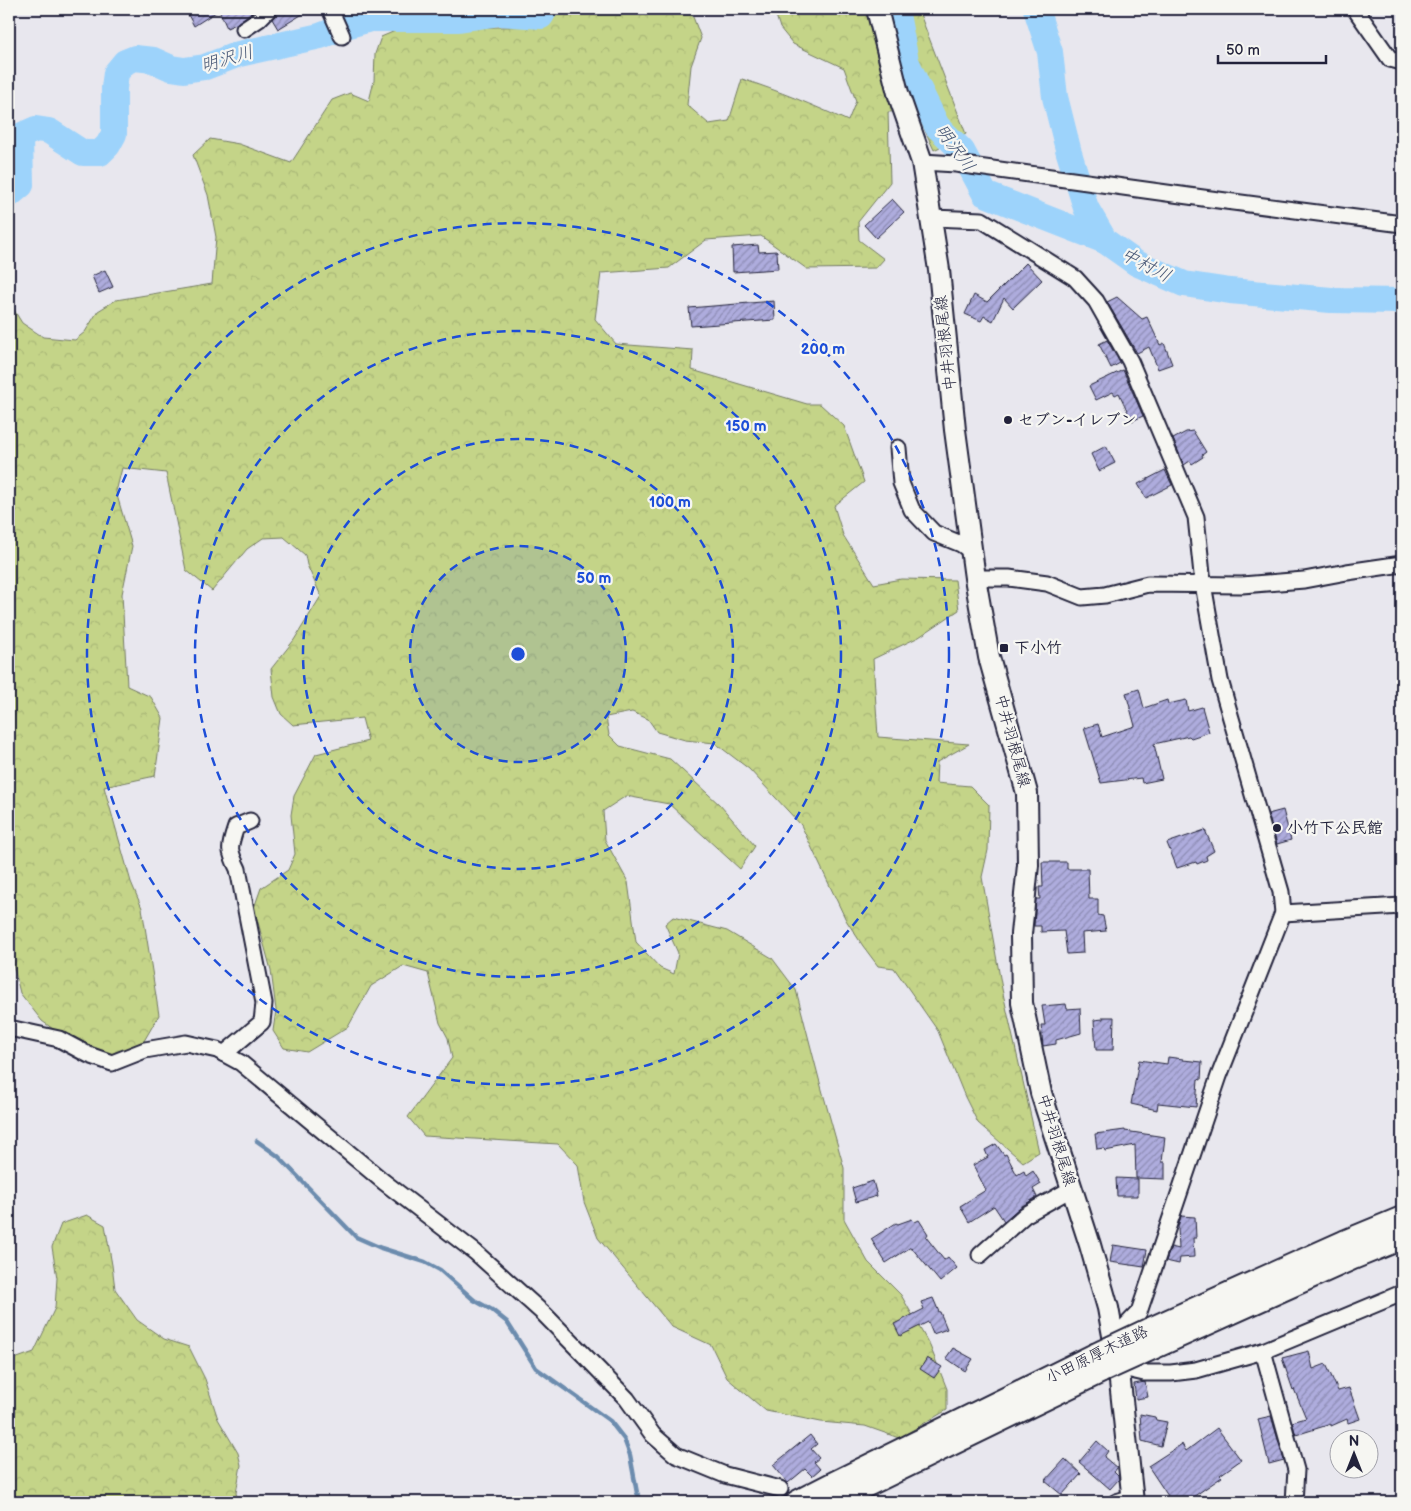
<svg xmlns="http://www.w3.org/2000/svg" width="1411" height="1511" font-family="'Balsamiq Sans','Klee One',sans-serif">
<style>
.forest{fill:url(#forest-crowns);stroke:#737b62}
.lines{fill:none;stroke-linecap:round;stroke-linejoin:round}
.stream{stroke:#6c8cae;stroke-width:4.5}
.river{stroke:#9dd3fb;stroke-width:26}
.building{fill:url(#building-hatch);stroke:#22223b}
.minor-casing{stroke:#22223b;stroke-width:19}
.major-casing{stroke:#22223b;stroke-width:24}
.highway-casing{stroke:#22223b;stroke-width:26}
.minor{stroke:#f6f6f2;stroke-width:15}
.major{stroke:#f6f6f2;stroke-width:20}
.highway{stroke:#f6f6f2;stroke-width:22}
.highway-bridge-casing{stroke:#22223b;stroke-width:26;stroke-linecap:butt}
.highway-bridge{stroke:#f6f6f2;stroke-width:22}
.ring{fill:none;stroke:#1d4ed8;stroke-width:2.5;stroke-dasharray:9 6}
.poi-dot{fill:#22223b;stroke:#f6f6f2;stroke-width:2}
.labels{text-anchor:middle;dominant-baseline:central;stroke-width:4.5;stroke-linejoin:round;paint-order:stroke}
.street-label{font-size:16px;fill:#22223b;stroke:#f6f6f2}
.poi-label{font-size:16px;font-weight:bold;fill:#22223b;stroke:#f6f6f2;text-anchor:start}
.water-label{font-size:18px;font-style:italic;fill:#475775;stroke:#f6f6f2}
.centre{fill:#1d4ed8;stroke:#f6f6f2;stroke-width:2.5}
.ring-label{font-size:15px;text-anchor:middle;font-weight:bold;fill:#1d4ed8;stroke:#f6f6f2;stroke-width:4.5;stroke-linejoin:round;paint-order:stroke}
</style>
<defs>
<pattern id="forest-crowns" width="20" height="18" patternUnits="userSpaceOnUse" patternTransform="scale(1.25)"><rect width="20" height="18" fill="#c4d488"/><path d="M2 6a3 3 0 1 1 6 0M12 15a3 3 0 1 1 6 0" fill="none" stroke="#a8b676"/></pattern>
<pattern id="building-hatch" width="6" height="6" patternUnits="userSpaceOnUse" patternTransform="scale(1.25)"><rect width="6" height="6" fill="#aeacdd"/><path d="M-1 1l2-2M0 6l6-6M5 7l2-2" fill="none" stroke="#8d8cb4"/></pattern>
</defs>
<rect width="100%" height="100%" fill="#e8e7ee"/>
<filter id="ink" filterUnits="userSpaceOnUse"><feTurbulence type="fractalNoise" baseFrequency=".02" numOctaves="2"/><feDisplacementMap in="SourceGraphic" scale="10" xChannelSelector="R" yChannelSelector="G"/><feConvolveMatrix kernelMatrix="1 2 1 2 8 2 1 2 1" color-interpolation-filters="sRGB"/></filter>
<g filter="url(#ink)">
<!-- forest -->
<g class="forest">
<path d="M560,9H690L701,38L691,66L687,105L709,124L729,121L742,79C779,91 813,105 848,121L856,101L844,68L793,44L780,28L774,9H918L966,134L934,150L916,111L888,112L890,182L858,222L859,240L884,259L876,268L807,269L761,236L706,240L669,268L601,273L595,319L616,344L693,350L692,370L807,404H820L844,426L864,482L834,506L843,535L874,584L901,579L955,580L959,610L919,637L873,659L878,737L969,744L937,762L936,783L970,786L989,805L988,850L982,877L1002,989L1039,1152L1023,1162L978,1123L965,1097L938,1031L894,968L878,966L863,946L846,920L801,825L749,769L715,743L685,740L657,732L648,719L632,712L606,717L609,735L620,746L670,759L720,805L755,846L740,869L669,804L626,796L603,811L605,840L628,882L636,942L660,968L674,974L678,953L665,924L673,917L727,931L772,958L796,990L819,1079L844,1168V1219L868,1262L901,1295L930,1346L947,1389V1410L899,1438L865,1426L821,1422L766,1411L727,1378L711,1345L672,1327L598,1238L584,1202L578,1165L558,1144L424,1136L408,1117L452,1058L448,1038L440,1023L428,973L403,966L371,986L348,1027L307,1052L284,1048L273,1031L276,1010L271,970L254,908L261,888L288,870L295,854L291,815L294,796L316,754L368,741L362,718L293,725L281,714L274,697L271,669L294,640L321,596L307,565L305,555L284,537L263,538L247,549L212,591L186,570L166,473L122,468L116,492L132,546L122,594L127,686L151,697L163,718L155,776L104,787L131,882L142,908L159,1015L137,1053L89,1055L42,1021L20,993L9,947V302L22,323L43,337L75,340L85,332L98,311L116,300L212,284L216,237L208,195L193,155L210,139L239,144L291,163L332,100L350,93L369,101L374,81L375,54L381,37L400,29L548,26Z"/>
<path d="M87,1215L105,1225L112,1265L115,1289L137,1320L164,1339L189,1347L205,1379L218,1419L238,1453L241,1465L236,1493L238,1502H9V1361L34,1352L55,1308L57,1278L52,1247L61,1224Z"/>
</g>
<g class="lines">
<!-- stream -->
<path class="stream" d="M257,1141L278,1156L356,1237L381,1248L425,1262L440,1270L474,1300L492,1310L507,1322L536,1368L610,1421L624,1439L630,1455L637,1493L643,1502"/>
<!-- river -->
<g class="river">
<path d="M896,9L906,61L917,85L937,126L962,151L985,194L1105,241"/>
<path d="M1036,9L1050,52L1055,97L1069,153L1086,208L1105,241L1136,263L1184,284L1230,291L1331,300L1402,301"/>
<path d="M9,195L21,185L20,136L36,129L49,131L83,153H100L108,145L114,134V88L116,73L125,62L135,58L153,60L171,68L184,70L205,67L239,54L320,36L346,26L370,19H459L500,13L541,16L545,9"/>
</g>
</g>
<!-- building -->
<g class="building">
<path d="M185,9H256L236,24L227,28L219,10L194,26Z"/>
<path d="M278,9H311L278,29L272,19L276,15Z"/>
<path d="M892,199L904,212L876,238L864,225Z"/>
<path d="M758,245L759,252L777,251L778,269L733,272L732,247Z"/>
<path d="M1026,263L1042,280L1013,308L1004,298L993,321L984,316L981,321L965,314L974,295L987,302Z"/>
<path d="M105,270L113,287L99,293L92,276Z"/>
<path d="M1117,297L1142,319L1147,317L1160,345L1164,343L1172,364L1158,369L1149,347L1137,353L1107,302Z"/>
<path d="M774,301L775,320L691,326L689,308Z"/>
<path d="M1107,340L1120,363L1111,368L1099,344Z"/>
<path d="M1123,370L1143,416L1132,421L1119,393L1115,395L1113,392L1096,400L1089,386Z"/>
<path d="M1193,431L1206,452L1202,455L1203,457L1192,464L1190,461L1184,465L1173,439L1186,432Z"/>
<path d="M1106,446L1115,463L1099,471L1091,454Z"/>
<path d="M1165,470L1172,485L1146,498L1138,484Z"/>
<path d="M1139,689L1144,708L1167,700L1168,704L1186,700L1188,711L1202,707L1209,732L1191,738L1189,736L1154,744L1162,779L1142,783L1141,778L1101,783L1084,728L1098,724L1102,737L1135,726L1126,693Z"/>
<path d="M1283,810L1291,840L1277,844L1268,814Z"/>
<path d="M1205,830L1214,851L1206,856L1207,860L1197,864L1196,862L1177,868L1167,843Z"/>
<path d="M1042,862H1067V869H1088L1089,899H1098V915L1103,916L1106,931L1082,933L1083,953L1067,954L1064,931L1041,932V926H1034L1036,899H1040L1039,887H1043Z"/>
<path d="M1066,1004L1067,1009L1080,1008L1081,1033L1056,1040V1044L1043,1046L1041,1025H1045L1042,1006Z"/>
<path d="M1103,1017H1114L1113,1050H1096L1094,1020L1103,1019Z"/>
<path d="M1168,1057L1183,1059V1060L1202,1062L1201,1080L1198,1079L1196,1107L1158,1103L1157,1110L1131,1104L1139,1060L1167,1064Z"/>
<path d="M1125,1130V1131L1165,1137L1162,1162H1165V1179L1136,1178L1135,1145L1105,1151L1104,1148L1097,1149L1095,1134Z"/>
<path d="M996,1144L1004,1155L1006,1154L1017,1175L1024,1171L1026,1176L1033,1171L1041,1184L1033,1189L1037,1197L1019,1208L1004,1221L994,1206L969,1222L960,1206L986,1190L973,1165L988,1157L985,1150Z"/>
<path d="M1116,1178L1138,1179V1196H1117Z"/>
<path d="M873,1181L877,1196L856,1202L852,1188Z"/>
<path d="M1181,1216L1195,1217L1196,1238H1193L1194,1257L1180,1258L1179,1264L1166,1261L1171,1247L1179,1249L1178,1227Z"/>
<path d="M912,1219L915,1222L919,1220L928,1234L926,1237L944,1260L948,1257L957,1268L940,1282L911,1247L886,1263L871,1239L896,1223L898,1224Z"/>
<path d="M1113,1245L1147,1250L1144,1267L1110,1262Z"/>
<path d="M933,1298L939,1312H940L947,1329L933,1334L928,1322L900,1336L894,1324L924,1309L921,1302Z"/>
<path d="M953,1348L973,1359L965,1371L946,1358Z"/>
<path d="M1309,1351L1313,1369L1326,1364L1338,1391L1349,1388L1360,1419L1348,1423L1347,1419L1331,1426V1424L1296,1435L1292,1422L1306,1418L1294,1389L1293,1390L1282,1358Z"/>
<path d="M927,1358L942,1367L934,1378L920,1369Z"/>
<path d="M1145,1382L1148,1397L1136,1399L1134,1384Z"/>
<path d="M1140,1414L1155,1417L1156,1420L1167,1422L1161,1446L1142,1441Z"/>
<path d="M1271,1416L1284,1460L1269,1464L1258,1419Z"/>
<path d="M1217,1428L1241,1460L1220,1475L1222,1477L1193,1497L1198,1502H1172L1148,1466L1182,1444L1186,1451Z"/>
<path d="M810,1435L817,1444L811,1449L819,1458L814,1462L820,1469L812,1476L805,1469L788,1483L773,1465Z"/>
<path d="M1097,1441L1108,1451L1104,1457L1117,1468L1114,1472L1118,1476L1119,1479L1110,1489L1079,1462Z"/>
<path d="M1065,1459L1081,1474L1062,1495L1045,1481Z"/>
</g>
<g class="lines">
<defs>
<g id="minor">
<path d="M330,9L342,36"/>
<path d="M1355,9L1390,59L1402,62"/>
<path d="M244,29L259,19L269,9"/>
<path d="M922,162L956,164L1203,198L1402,224"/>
<path d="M932,218L982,220L1075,278L1096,301L1130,361L1196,517L1203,584L1220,680L1281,892L1283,913L1219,1076L1139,1312L1114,1338"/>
<path d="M898,448L901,483L912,510L934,533L961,544L971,551"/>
<path d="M975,578H1009L1047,583L1082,597L1105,595L1148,584L1242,585L1304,580L1347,572L1402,564"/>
<path d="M1283,913L1402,906"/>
<path d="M9,1028L59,1039L89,1055L112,1063L145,1050L186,1043L217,1050L241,1063L384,1182L475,1252L544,1314L627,1399L653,1435L676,1455L725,1475L780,1489"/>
<path d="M224,1054L262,1022L264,1003L238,869C228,849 229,848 236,827L250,821"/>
<path d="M980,1255L1025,1215L1071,1189"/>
<path d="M1263,1351L1296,1470L1294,1502"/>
<path d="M1118,1363L1131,1370L1144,1373H1171L1196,1370L1263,1351L1402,1293"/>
<path d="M1116,1502L1133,1497"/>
</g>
<path id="major" d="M877,9L898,93L922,162L939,270L955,430L975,578L989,657L1027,793L1028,865L1021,934L1022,1003L1041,1093L1090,1245L1108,1308L1118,1363L1133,1502"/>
<g id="highway">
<path d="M1148,1330L1344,1242L1402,1218"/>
<path d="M1155,1347L1353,1258L1402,1238"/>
<path d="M797,1502L834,1483L1095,1355"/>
<path d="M832,1502L1102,1371"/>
</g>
</defs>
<!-- minor casing -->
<use href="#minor" class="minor-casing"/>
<!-- major casing -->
<use href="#major" class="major-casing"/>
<!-- highway casing -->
<use href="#highway" class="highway-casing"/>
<!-- minor -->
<use href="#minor" class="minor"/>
<!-- major -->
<use href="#major" class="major"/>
<!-- highway -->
<use href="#highway" class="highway"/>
<defs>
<g id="highway-bridge">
<path d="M1095,1355L1148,1330"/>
<path d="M1102,1371L1155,1347"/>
</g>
</defs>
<!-- highway-bridge casing -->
<use href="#highway-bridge" class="highway-bridge-casing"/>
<!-- highway-bridge -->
<use href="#highway-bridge" class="highway-bridge"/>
</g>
</g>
<!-- distance rings -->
<circle cx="518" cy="654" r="108" fill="#1d4ed8" fill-opacity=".12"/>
<g class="ring">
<circle cx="518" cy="654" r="108"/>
<circle cx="518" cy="654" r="215"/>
<circle cx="518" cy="654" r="323"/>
<circle cx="518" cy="654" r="431"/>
</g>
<!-- markers -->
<g class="poi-dot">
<circle cx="1008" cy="420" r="5"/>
<rect x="999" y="643" width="10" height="10" rx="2.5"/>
<circle cx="1277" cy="828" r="5"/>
</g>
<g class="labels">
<!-- street labels -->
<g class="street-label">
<text transform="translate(946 343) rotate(-96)">中井羽根尾線</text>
<text transform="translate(1012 741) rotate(75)">中井羽根尾線</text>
<text transform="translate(1056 1140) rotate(73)">中井羽根尾線</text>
<text transform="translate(1097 1355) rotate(-26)">小田原厚木道路</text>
</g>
<!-- poi labels -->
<g class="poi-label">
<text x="1018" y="420">セブン-イレブン</text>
<text x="1014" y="648">下小竹</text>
<text x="1287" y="828">小竹下公民館</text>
</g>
<!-- water labels -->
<g class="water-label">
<text transform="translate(227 59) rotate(-16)">明沢川</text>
<text transform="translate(955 148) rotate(54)">明沢川</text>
<text transform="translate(1146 265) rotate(28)">中村川</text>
</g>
</g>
<circle cx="518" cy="654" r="8" class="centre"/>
<g class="ring-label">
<text x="823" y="354">200 m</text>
<text x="746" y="431">150 m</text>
<text x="670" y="507">100 m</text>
<text x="594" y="583">50 m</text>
</g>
<!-- margin -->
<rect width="1411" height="1511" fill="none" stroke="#f6f6f2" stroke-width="30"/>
<rect x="15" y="15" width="1381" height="1481" fill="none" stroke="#22223b" stroke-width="2" filter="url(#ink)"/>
<!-- north arrow -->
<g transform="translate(1354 1454)"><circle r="24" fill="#f6f6f2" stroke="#a1a1a9"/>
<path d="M0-4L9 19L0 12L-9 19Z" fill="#22223b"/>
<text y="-8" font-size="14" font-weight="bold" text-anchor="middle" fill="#22223b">N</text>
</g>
<!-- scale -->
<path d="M1218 55v8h108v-8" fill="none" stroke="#22223b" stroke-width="2.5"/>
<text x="1226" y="55" font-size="15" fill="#22223b" stroke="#f6f6f2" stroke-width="4" paint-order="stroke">50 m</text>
</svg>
